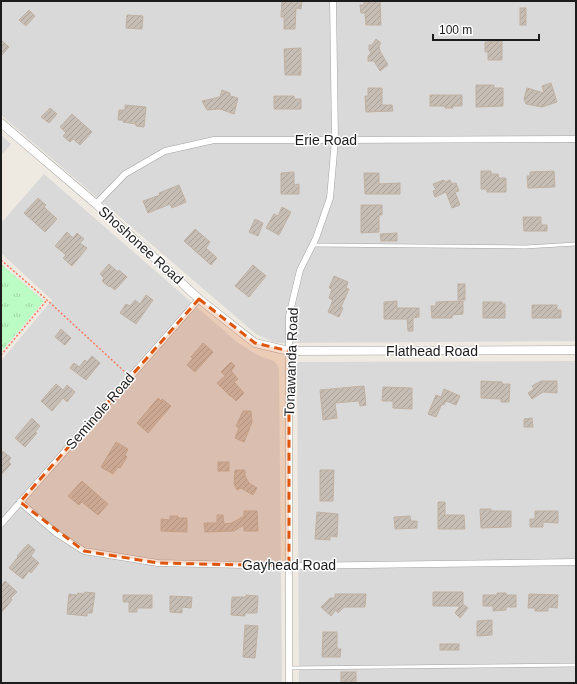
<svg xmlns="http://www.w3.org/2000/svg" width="577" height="684" font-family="Helvetica,sans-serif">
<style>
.residential{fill:#dad9d9}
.park{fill:url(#park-tufts)}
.building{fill:url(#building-hatch);stroke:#c0b1a2}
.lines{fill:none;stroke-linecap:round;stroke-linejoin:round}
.service-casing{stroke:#a3a3a3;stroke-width:4}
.minor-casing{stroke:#a3a3a3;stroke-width:7}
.tertiary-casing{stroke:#a3a3a3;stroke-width:9}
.path{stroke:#ff7961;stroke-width:1.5;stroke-dasharray:2 2;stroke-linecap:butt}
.service{stroke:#fff;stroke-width:3}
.minor{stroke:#fff;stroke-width:6}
.tertiary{stroke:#fff;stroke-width:8}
.marked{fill:#de560d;fill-opacity:0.2;stroke:#de560d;stroke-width:3;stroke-dasharray:8 5;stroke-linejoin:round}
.labels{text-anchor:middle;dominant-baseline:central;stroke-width:3;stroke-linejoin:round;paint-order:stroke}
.street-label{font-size:14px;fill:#1c1c1c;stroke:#fff}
</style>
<defs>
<pattern id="park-tufts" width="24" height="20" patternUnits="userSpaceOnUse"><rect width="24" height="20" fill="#bafcc3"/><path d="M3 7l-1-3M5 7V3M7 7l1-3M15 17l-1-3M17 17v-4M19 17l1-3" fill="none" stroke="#9fd7a7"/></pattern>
<pattern id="building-hatch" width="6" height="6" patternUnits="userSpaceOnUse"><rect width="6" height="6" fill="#c6bdb4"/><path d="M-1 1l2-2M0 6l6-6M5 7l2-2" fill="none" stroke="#aaa29a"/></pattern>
</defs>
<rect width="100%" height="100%" fill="#eeeae1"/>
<!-- residential -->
<g class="residential">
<path d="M1,1H576V341L280,343L273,342L256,334L235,316L1,115Z"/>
<path d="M1,135L11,144L1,156Z"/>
<path d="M44,174L237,342L257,355L274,361L279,368L282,683H1V361L52,300L1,253V223Z"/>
<path d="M576,361V683H299L297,362Z"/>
</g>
<!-- park -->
<path class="park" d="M1,264L44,301L1,352Z"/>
<!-- building -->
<g class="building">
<path d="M282,1H302L301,9L296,8L295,29H284V17H281Z"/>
<path d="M364,1H380L381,25H366L365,13H361L360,5H364Z"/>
<rect x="520" y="8" width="6" height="17"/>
<path d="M29,10L35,16L26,26L19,20Z"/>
<path d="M127,15L143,16L142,29L126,28Z"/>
<path d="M376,39L381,43L379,46L380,51L388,65L380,71L374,61H368V56L371,53L369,50V45H372Z"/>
<path d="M1,40L9,47L1,56Z"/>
<path d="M502,41V60H488V52H485V42Z"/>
<path d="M301,48V75H285L284,49Z"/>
<path d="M551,83L557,102L542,107L526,104L524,99L527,88L544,93L542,86Z"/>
<path d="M476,85H494V88H503V106L476,107Z"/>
<path d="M368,88H382V105H392L393,111L366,112L365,96H368Z"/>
<path d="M222,90L230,93V96L238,98L234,114L220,109L207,110L202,101L220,97Z"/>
<path d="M430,95H462V106H453V108H445V106H430Z"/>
<path d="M274,96H294V99H301V109H274Z"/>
<path d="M125,105L146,107L144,127L136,126V124L123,122V120H118L119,110H125Z"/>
<path d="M50,108L57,114L49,123L41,117Z"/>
<path d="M72,114L92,132L80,145L73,139L70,142L63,136L66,133L60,127Z"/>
<path d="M481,171H491V174H498L499,178H506V192H487V189H481Z"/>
<path d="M554,171L555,187L528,188L527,176H530V172Z"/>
<path d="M294,172V185L299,184V194H281V173Z"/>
<path d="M364,173H379V184L400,183V194H365Z"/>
<path d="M444,180L445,182L450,180L452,184L456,183L459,191L455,192L460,205L452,208L446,192L435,197L433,191L436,190L433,184Z"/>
<path d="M179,185L186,202L172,208L170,204L148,213L143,201L160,195L159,193Z"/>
<path d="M38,198L46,205L44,207L57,219L45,232L24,213Z"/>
<path d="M361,205H382V215H379V232L361,233Z"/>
<path d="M282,207L291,212L279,235L266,228L274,214L278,216Z"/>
<path d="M523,217H541V225H547V231H524Z"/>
<path d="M255,219L263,223L258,236L249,232Z"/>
<path d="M195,229L210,242L206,248L217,258L211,265L184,241Z"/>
<path d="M67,232L73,238L77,233L84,239L80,243L87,248L72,266L63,258L66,255L55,246Z"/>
<path d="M397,233V241H381L380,234Z"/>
<path d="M109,264L118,272L119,270L127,277L115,290L110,286L109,287L102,281L104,278L100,274Z"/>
<path d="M253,265L266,276L249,297L235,286Z"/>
<path d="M334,276L348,282L346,288L349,289L341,307L343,308L339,317L328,312L333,300L329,298L332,289L329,288Z"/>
<rect x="458" y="284" width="7" height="16"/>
<path d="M146,295L153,300L136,324L120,313L126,304L130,306L135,300L140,304Z"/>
<path d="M397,301V308H419V317L413,318V331H408L407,319H384V302Z"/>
<path d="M463,301V314L452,315V318H432L431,306H436V302Z"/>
<path d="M483,302H502V304H505V318H483Z"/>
<path d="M532,305H557V310H561V318H532Z"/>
<path d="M61,329L71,338L65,345L55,337Z"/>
<path d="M203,343L213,352L195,372L187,365L193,358L191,357Z"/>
<path d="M92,356L100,363L86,380L70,368L74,363L79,367L85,360L87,362Z"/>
<path d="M231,362L235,366L231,371L238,379L234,382L244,393L236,401L231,396H230L217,383L225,376L221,372Z"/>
<path d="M481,381L502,382V384H510L509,402H501V399L481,398Z"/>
<path d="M541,381H557V393L543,392L532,399L528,393L534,389L532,386Z"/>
<path d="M56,384L63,390L67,385L75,392L67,402L63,398L52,411L41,401Z"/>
<path d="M364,386L366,405L360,406L359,401L335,403L337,418L323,420L320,390Z"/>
<path d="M383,387L412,388V409L393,408V401H382Z"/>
<path d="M444,389L460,396L456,405L446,401L444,405L442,404L436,417L428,414L436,395L441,397Z"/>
<path d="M158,398L161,401L162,399L171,406L148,433L137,423Z"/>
<path d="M243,411H251L252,422L244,442L235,438L239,428L236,426Z"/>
<path d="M32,418L40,426L35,432L37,433L25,447L15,438Z"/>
<path d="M532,418L533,427H524V419Z"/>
<path d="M116,442L128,449L125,455L127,457L120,468L118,467L113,474L101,467Z"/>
<path d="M1,450L11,458L8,462L11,464L1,475Z"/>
<rect x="218" y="462" width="11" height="9"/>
<path d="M235,470H245V476L249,483L257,488L253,495L241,488L237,490L234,484Z"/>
<path d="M320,470H334L333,501H320Z"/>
<path d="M82,481L108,504L98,515L82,502L79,505L68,496Z"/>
<path d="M438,502H445V515H464L465,529H438Z"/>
<path d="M480,509H491V511H511V527L481,528Z"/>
<path d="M244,511H257L258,531H244V525L234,531L205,532L204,523H217V515H223L224,524L232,523L244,516Z"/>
<path d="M535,511H558V523L543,522V527H530V519H535Z"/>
<path d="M317,512L338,514L337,537L330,536V540L315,539Z"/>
<path d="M170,516H178V518H187V532L161,531V519L170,520Z"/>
<path d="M410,516L411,521H417V528L395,529L394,517Z"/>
<path d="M28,544L35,550L31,556L39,563L31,573L29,571L23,579L9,568L18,557L17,556Z"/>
<path d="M5,581L17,592L11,598L12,600L1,613V586Z"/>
<path d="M85,592L95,593L92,613H87V616L67,614L69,594L77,595L78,593L84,594Z"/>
<path d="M433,592H463V604L468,608L460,618L455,613L460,606H433Z"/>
<path d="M497,593H506V595H516V607H506V610L493,611V606H483V595H497Z"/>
<path d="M335,594H366L365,607H344L338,613L336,610L331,616L321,607L330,598H335Z"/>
<path d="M529,594L558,595L557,608L548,607V611H535V608H528Z"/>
<path d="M123,595H152V608H137V612H129V602H123Z"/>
<path d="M246,595L258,596L257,613H245V616L231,615L232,597H246Z"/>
<path d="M170,596L192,597L191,608L182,607V613L170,612Z"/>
<path d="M492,620V635L477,636V621Z"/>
<path d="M245,625L258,626L255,658L243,657Z"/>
<path d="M323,632H337V649H341L340,657H322Z"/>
<rect x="440" y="644" width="19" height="6"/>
<rect x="341" y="672" width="15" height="10"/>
</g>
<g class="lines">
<defs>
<g id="service">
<path d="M312,245L525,247L576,244"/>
<path d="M289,668L576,665"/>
</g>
<g id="minor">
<path d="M96,204L125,174L165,151L214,140H335L576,139"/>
<path d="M20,502L56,533L84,551L158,563L289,566L576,562"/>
<path d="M1,524L199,299"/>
<path d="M289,683V316L300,270L316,238L330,198L335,140L333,1"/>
</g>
<path id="tertiary" d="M1,123L96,204L199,299L255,343L289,351L576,350"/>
</defs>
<!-- service casing -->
<use href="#service" class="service-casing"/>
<!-- minor casing -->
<use href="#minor" class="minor-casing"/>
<!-- tertiary casing -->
<use href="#tertiary" class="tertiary-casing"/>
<!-- path -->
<g class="path">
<path d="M1,260L47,300L126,373"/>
<path d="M1,355L47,300"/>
</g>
<!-- service -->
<use href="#service" class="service"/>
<!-- minor -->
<use href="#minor" class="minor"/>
<!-- tertiary -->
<use href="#tertiary" class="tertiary"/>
</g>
<!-- marked area -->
<path class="marked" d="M199,299L255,343L289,351V566L158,563L84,551L20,502Z"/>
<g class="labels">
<!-- street labels -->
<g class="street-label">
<text x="326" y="140">Erie Road</text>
<text transform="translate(141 245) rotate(42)">Shoshonee Road</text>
<text x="432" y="351">Flathead Road</text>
<text transform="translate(291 362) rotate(-88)">Tonawanda Road</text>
<text transform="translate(100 411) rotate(-49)">Seminole Road</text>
<text x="289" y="565">Gayhead Road</text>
</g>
</g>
<!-- border -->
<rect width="577" height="684" fill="none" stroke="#1c1c1c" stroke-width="4"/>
<!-- scale -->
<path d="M433 34v6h106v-6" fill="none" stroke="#1c1c1c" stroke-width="2"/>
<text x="439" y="34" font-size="12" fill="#1c1c1c" stroke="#ffffff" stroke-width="3" paint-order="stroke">100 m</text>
</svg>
